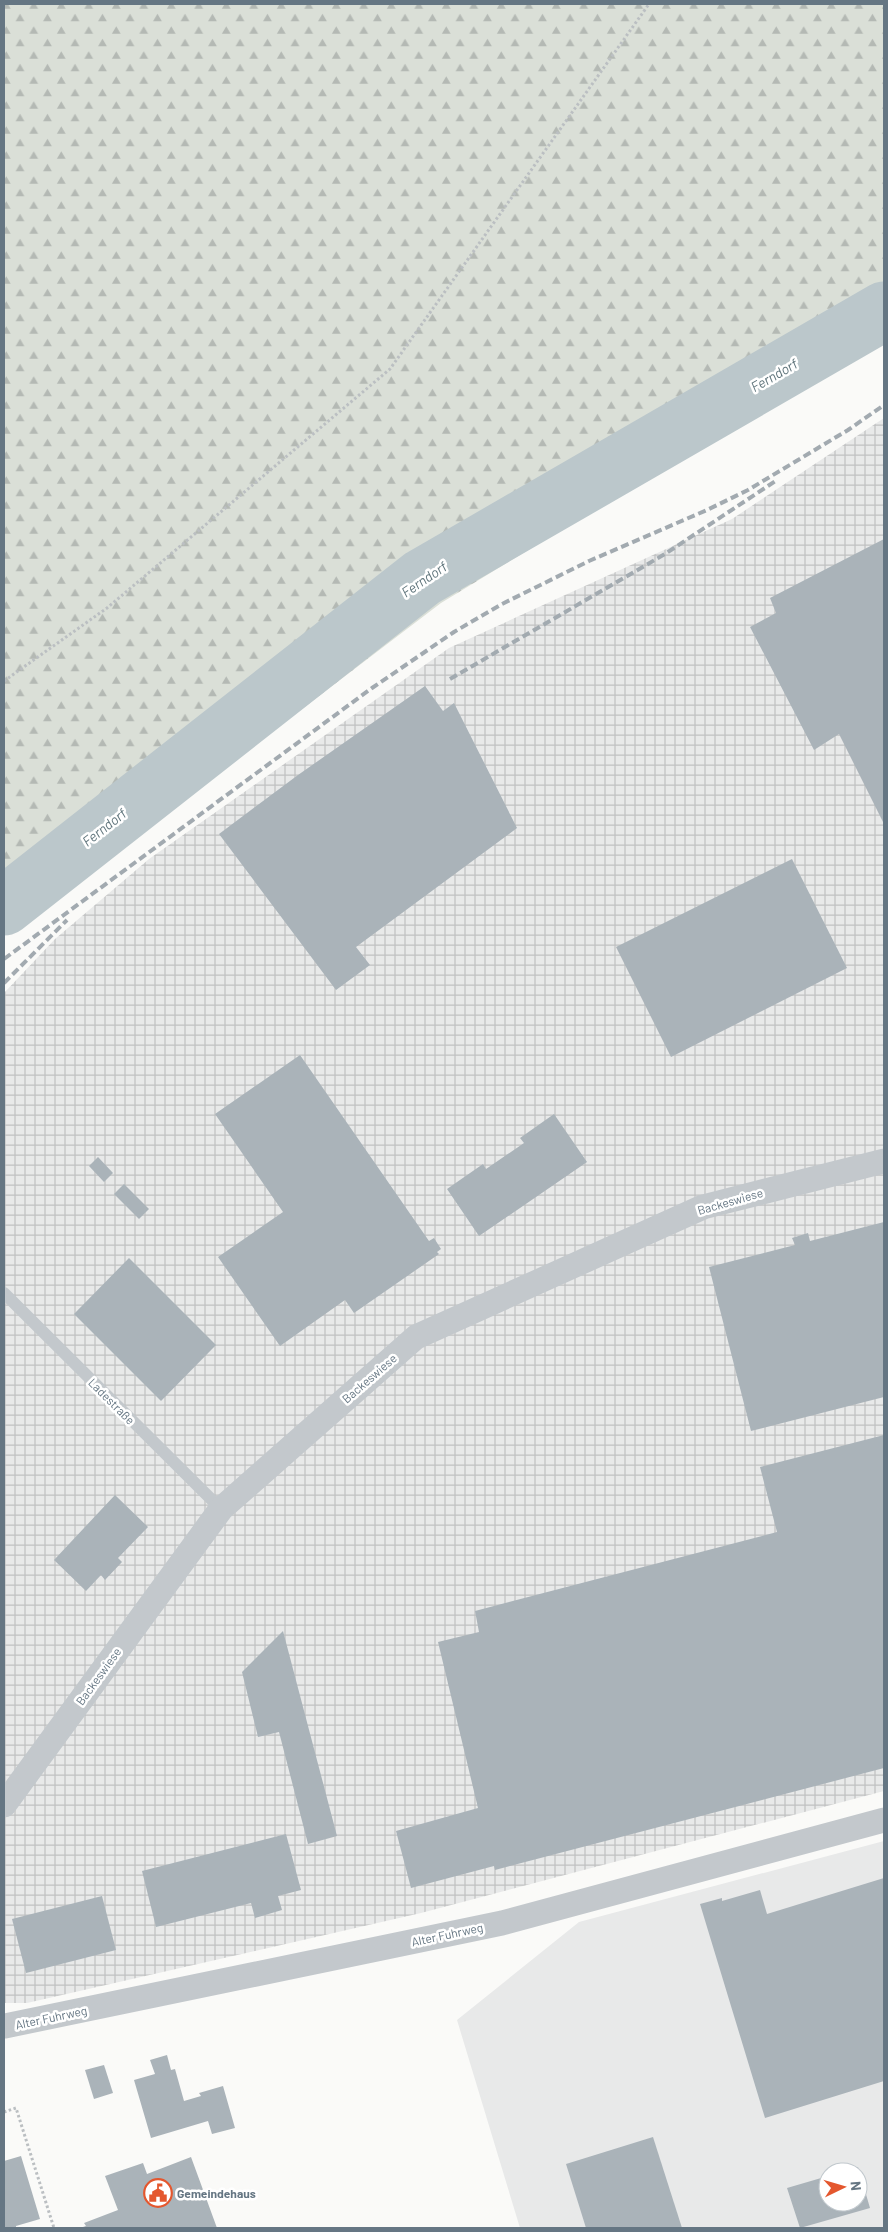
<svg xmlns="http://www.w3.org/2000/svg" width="888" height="2232" font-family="Barlow,sans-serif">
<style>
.built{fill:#e8e9e9;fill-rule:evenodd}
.industrial{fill:url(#industrial-grid)}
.forest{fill:url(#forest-firs)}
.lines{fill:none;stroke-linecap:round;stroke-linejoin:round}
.river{stroke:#bbc7cb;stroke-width:59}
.building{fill:#aab3b9}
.path{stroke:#bbbfc2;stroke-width:3;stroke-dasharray:2.5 2.5;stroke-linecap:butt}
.service{stroke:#c3c8cc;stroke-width:12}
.minor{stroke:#c3c8cc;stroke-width:25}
.rail{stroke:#a2aab0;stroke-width:4;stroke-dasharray:8 4;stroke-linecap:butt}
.labels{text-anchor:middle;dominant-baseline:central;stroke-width:5;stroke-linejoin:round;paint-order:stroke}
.street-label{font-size:12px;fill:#657683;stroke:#fff}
.poi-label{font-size:12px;font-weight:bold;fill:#657683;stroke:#fff;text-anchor:start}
.water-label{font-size:14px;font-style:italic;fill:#60757c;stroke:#fff}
</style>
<defs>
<pattern id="industrial-grid" width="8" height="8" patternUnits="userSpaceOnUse" patternTransform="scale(1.25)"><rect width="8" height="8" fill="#e8e9e9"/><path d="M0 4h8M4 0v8" fill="none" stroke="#c0c1c2"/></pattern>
<pattern id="forest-firs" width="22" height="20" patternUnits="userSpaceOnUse" patternTransform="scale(1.25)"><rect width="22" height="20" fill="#dadfd7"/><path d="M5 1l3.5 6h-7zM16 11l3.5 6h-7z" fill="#b4b9b4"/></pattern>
</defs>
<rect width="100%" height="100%" fill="#fafaf8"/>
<!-- built -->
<path class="built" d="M884,1841V2228H520L457,2020L579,1922ZM828,2172H858V2202H828Z"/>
<!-- industrial -->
<path class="industrial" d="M884,418V1791L421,1913L27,2003H4V993L55,939L149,859L449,648L732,519Z"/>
<!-- forest -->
<path class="forest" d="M4,4H884V334L441,603L4,936Z"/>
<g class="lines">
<!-- river -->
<path class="river" d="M4,906L422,578L884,311"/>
</g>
<!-- building -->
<g class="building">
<path d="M884,539V824L839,734L814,750L750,627L776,613L770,598Z"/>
<path d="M425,686L443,711L454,703L517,828L356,947L370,965L336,990L219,834L298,775Z"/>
<path d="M792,859L847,968L671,1057L616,947Z"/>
<path d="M300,1055L429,1241L434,1238L441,1249L437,1252L439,1254L354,1313L345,1300L280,1346L218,1257L283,1212L215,1114Z"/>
<path d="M554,1114L587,1162L479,1236L447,1189L483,1164L486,1169L524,1143L520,1138Z"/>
<path d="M98,1157L113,1173L104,1182L89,1166Z"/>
<path d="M124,1184L149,1209L139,1219L114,1194Z"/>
<path d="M884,1222V1397L751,1431L709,1267L795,1245L792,1238L808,1233L810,1241Z"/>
<path d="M129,1258L216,1345L161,1401L74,1314Z"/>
<path d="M884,1435V1768L495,1870L494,1866L411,1888L396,1831L478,1808L438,1642L479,1632L475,1611L777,1532L760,1467Z"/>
<path d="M115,1495L148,1527L118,1558L122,1562L105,1580L101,1575L86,1591L54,1560Z"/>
<path d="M283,1631L337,1836L308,1844L279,1732L258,1737L242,1672Z"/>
<path d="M286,1834L301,1890L278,1896L282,1910L255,1918L251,1903L156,1927L142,1871Z"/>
<path d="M884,1878V2081L765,2118L700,1904L722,1898V1901L760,1890L767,1914Z"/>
<path d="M102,1896L116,1950L26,1973L12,1919Z"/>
<path d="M167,2055L171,2070L175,2069L184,2101L201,2096L199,2093L223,2086L235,2128L212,2134L208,2121L151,2138L134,2080L155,2074L150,2060Z"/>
<path d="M104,2065L113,2093L94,2099L85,2070Z"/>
<path d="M653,2137L682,2228H586L566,2164Z"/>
<path d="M21,2156L40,2219L16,2226V2228H4V2161Z"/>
<path d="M191,2157L217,2228H80L86,2226L84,2223L118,2210L105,2176L143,2163L147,2174Z"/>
<path d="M858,2167L870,2208L800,2228L787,2188L828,2176V2202H858V2172L843,2171Z"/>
</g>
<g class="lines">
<!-- path -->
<g class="path">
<path d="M4,681L107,608L390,369L649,4"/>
<path d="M4,2112L16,2108L54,2228"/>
</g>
<!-- service -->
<path class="service" d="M4,1293L221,1509"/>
<!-- minor -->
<g class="minor">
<path d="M4,1805L221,1509L416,1337L703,1207L884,1161"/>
<path d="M5,2026L502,1923L884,1820"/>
</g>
<!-- rail -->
<g class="rail">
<path d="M450,679L665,554L777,480"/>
<path d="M4,959L372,688L454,632L502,604L589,561L707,510L748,490L848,430L884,405"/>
<path d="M4,983L67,920"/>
</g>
</g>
<!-- icons -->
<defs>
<symbol id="civic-ring" viewBox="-11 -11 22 22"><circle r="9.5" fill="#fff" stroke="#e4572e" stroke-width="1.5"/><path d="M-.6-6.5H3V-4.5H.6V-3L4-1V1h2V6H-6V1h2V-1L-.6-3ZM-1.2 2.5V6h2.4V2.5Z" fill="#e4572e"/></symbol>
</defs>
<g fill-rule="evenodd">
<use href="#civic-ring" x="142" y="2177" width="32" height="32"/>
</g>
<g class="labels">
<!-- street labels -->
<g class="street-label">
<text transform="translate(730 1201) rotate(-16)">Backeswiese</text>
<text transform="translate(369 1378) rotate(-41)">Backeswiese</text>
<text transform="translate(112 1401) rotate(45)">Ladestraße</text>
<text transform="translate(98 1676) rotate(-54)">Backeswiese</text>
<text transform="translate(447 1934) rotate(-12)">Alter Fuhrweg</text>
<text transform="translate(51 2017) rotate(-12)">Alter Fuhrweg</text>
</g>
<!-- poi labels -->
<g class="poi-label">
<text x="177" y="2193">Gemeindehaus</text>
</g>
<!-- water labels -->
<g class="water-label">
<text transform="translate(774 375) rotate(-30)">Ferndorf</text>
<text transform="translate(424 579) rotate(-34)">Ferndorf</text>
<text transform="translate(104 827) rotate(-38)">Ferndorf</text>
</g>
</g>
<!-- border -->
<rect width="888" height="2232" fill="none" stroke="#657683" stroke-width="10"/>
<!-- north arrow -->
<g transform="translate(843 2187) rotate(85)"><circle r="24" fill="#ffffff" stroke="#c1c8cd"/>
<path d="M0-4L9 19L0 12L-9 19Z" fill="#e4572e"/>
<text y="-8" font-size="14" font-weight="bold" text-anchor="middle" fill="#657683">N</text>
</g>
</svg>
